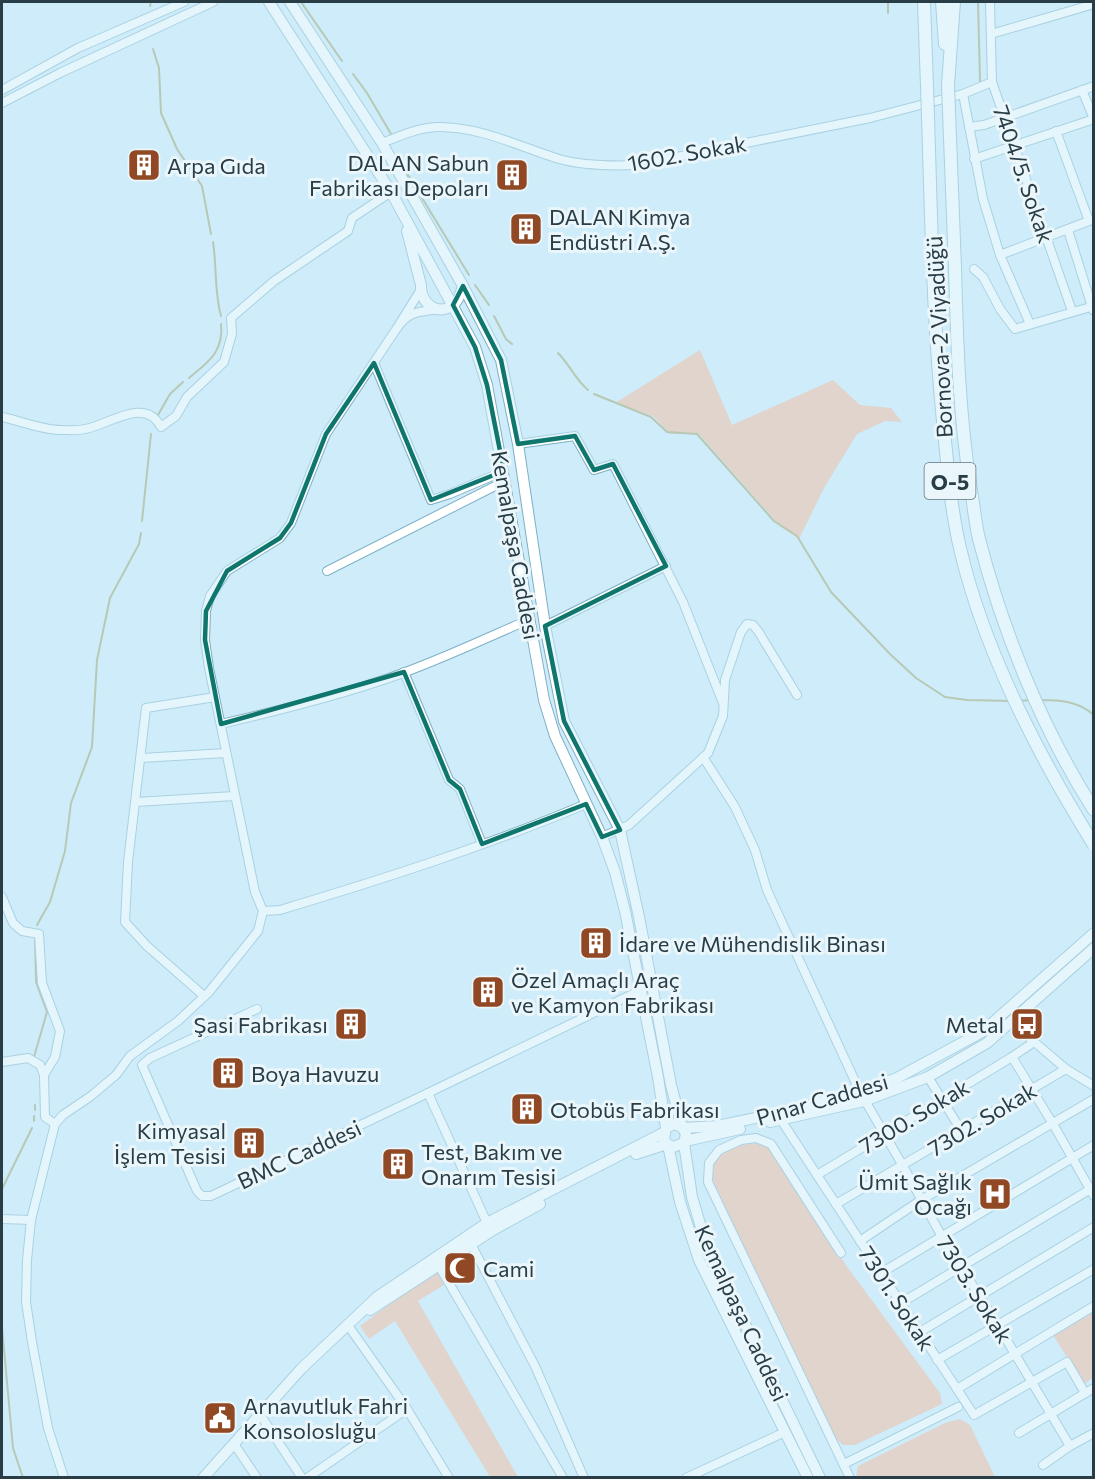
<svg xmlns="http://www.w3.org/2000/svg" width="1095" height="1479" font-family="Commissioner,sans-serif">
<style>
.green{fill:#f6b597}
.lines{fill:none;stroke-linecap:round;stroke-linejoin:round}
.stream{stroke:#9b9e63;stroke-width:2}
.minor-casing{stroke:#7eb0c5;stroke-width:10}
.major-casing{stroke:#7eb0c5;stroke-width:12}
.highway-casing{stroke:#7eb0c5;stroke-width:14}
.minor{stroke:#fff;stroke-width:8}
.major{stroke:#fff;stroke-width:10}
.highway{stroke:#fff;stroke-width:12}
.highway-bridge-casing{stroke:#7eb0c5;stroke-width:14;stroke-linecap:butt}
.highway-bridge{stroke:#fff;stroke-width:12}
.marked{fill:none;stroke:#0f766e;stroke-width:4.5;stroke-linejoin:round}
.labels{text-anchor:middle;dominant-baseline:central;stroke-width:6;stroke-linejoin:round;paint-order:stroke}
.shield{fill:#ebf6fa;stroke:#62747c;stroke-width:1.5}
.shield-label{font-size:21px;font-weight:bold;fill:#283d46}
.street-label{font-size:22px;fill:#283d46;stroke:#ebf6fa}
.poi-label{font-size:22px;fill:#283d46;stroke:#ebf6fa;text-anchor:start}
</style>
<rect width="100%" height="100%" fill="#ceecfa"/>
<!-- green -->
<g class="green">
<path d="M700,350L732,425L833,380L860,405L891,408L902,422L885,421L857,434L824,488L799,539L781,527L698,433L670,434L653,416L615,403Z"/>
<path d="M758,1143L769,1148L848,1268L940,1393L942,1404L855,1445H843L834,1437L779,1328L712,1178L714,1162L730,1146Z"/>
<path d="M436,1270L444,1285L418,1301L518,1477H490L395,1321L369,1339L360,1326Z"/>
<path d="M1093,1313V1378L1084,1384L1053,1335Z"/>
<path d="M960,1419L970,1425L995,1477H856L858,1466L945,1423Z"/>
</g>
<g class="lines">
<!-- stream -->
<g class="stream">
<path d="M301,2L342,61"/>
<path d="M888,2V13"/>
<path d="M978,2L980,81"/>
<path d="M150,6L151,2"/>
<path d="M153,49L159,68L161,113L177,149L202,186L211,234"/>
<path d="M353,74L367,93L391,134"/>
<path d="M398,154L408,175L469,275"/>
<path d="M213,242C217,267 214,291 221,316"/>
<path d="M475,285L489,305"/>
<path d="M494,316L506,339L512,344"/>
<path d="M558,353C570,365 575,379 588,390"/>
<path d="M189,378C208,362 224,352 221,324"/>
<path d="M594,394L651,417L667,432L697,434L774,521L797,536L831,592L890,654L916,678L945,697L967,700L1010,701"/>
<path d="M158,415L170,394L183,382"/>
<path d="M142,521L151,434"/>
<path d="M1040,700C1060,700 1078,701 1094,715"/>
<path d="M1019,701L1031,700"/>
<path d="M37,925L50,902L65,851L71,803L92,747L97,660L110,598L139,544L141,533"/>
<path d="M34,1057L47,1012L36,982L35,937"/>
<path d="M35,1105V1110"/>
<path d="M34,1121V1116"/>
<path d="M2,1189L32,1128"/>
<path d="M2,1327L13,1448L23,1478"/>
</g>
<defs>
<g id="minor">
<path d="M990,2L992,82L1072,311"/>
<path d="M991,34L1094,4"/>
<path d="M2,90L78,48L184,2"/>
<path d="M1082,90L1094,119"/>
<path d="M963,94L983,199L1000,255L1030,324"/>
<path d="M2,103L60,73L213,2"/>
<path d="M969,127L984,125L1094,86"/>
<path d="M1056,131L1089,221"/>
<path d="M382,143C400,136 419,127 439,127C482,127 520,147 559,159C584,166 612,166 637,165L870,118L963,94L992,82"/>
<path d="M974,159L1094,119"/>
<path d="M1068,230L1093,310"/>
<path d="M1000,255L1094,219"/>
<path d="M974,269L983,277L1000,309L1015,329L1094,306"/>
<path d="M420,291L397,328C409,311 418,312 439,309"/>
<path d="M374,363L431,500L450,494L504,471"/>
<path d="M2,417C21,421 42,430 61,430C69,430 77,431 85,429C107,426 145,395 161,427L176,416L187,397L224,362L232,334L231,318L274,281L348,231L352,218L391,192"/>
<path d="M518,444L575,436L594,470L613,464L683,602L723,703"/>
<path d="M327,571L505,481"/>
<path d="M545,626L666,566"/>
<path d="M404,672L449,780L460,789L482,844"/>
<path d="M221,724C277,711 334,697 389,678C436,662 482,640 528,620"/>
<path d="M703,757L735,807L755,850L767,890L860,1092L903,1166L941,1235L997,1324L1070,1446"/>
<path d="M141,758L226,753"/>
<path d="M136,802L234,796"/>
<path d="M602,837L629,825L708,753L723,716L725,680L741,632L747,624L753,625L758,631L797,695"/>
<path d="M2,897L13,923L22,931L39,934L42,983L60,1031L55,1057L44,1075L45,1117L55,1124"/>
<path d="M263,911L280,910C383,879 487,846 586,804"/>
<path d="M204,996L147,946L125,922L128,862L146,708L215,697"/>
<path d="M257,1009L150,1058L142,1065L197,1191L202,1196H211L428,1093L641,990"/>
<path d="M1011,1022L1066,1069L1094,1086"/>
<path d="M1034,1042L1012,1057L1053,1124L1094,1196"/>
<path d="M2,1062L28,1058L40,1065L44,1075"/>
<path d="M928,1077L961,1130"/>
<path d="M428,1093L487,1223"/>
<path d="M779,1117L974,1415L1067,1362L1085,1393"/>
<path d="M817,1175L1012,1057"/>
<path d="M836,1204L1066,1069"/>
<path d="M2,1219L31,1220"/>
<path d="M860,1241L921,1200L1094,1099"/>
<path d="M471,1244L535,1366L584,1478"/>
<path d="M841,1253L771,1144L756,1138L741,1140L719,1150L709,1163L708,1182L850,1478"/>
<path d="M439,1266L563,1478"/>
<path d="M881,1273L1094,1145"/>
<path d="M901,1303L1094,1187"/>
<path d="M347,1324L407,1409L449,1478"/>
<path d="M920,1332L1094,1227"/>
<path d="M937,1360L1094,1269"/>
<path d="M957,1389L1094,1306"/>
<path d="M259,1413L302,1478"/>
<path d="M1019,1433L1094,1388"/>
<path d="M234,1444L257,1478"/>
<path d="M844,1464L958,1407"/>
<path d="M1043,1465L1070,1446L1094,1433"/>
<path d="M64,1478L48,1428L32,1342L26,1302L27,1260L31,1220L55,1124L63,1115L91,1096L116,1075L130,1056L178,1021L209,992L258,931L263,911L255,892L209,668L205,640L206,611L210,596L227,571L280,538L291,523L326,434L397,328"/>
<path d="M307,1478L407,1409"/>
<path d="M686,1478L785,1432"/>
</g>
<g id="major">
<path d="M269,2L391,192L475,347L487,385L544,700L555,736L602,837L615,872L625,911L658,1077L666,1128L664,1139L667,1144L673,1147L684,1143L686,1134L682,1127L674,1124L666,1128"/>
<path d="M290,2L382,143L463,286L501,360L518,444L545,626L564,721L620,830L639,917L671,1085L682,1127"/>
<path d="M407,231L421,285C420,303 438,318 454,304C459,300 461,292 463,286"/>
<path d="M770,1122L864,1101L928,1077L987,1043L1094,948"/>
<path d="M683,1128L717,1126L770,1115L860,1092L897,1078L982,1032L1094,933"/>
<path d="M685,1141L740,1129"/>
<path d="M684,1143L692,1197L706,1244L820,1478"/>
<path d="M668,1145L680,1202L699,1260L808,1478"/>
<path d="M636,1154L667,1144"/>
<path d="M370,1310L493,1230L540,1204"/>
<path d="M203,1478L301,1369L377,1297L487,1223L663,1133"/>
</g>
<g id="highway">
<path d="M924,2L927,86"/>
<path d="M942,2L945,44"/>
<path d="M948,85L954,2"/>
<path d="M955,268C957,343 959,416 971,490C974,506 975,523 979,539C1003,632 1042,729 1094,810"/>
</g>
</defs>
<!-- minor casing -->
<use href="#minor" class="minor-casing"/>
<!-- major casing -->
<use href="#major" class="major-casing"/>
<!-- highway casing -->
<use href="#highway" class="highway-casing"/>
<!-- minor -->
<use href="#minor" class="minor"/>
<!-- major -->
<use href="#major" class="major"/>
<!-- highway -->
<use href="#highway" class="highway"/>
<defs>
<g id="highway-bridge">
<path d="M948,85L955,268"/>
<path d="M927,86C931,201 932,317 944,431C948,470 951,510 960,548C984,652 1038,755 1094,845"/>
</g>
</defs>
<!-- highway-bridge casing -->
<use href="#highway-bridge" class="highway-bridge-casing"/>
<!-- highway-bridge -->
<use href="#highway-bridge" class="highway-bridge"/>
</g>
<!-- marked area -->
<path d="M0 0H1095V1479H0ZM463,286L501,360L518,444L575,436L594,470L613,464L666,566L545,626L564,721L620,830L602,837L586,804L482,844L460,789L449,780L404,672L221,724L205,640L206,611L227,571L280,538L291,523L326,434L374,363L431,500L504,471L487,385L475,347L453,305Z" fill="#ceecfa" fill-opacity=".55" fill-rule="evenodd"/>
<path class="marked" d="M463,286L501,360L518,444L575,436L594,470L613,464L666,566L545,626L564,721L620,830L602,837L586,804L482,844L460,789L449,780L404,672L221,724L205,640L206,611L227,571L280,538L291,523L326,434L374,363L431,500L504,471L487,385L475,347L453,305Z"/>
<!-- icons -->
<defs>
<symbol id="building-square" viewBox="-11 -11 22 22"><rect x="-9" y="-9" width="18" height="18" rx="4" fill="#904924" stroke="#ebf6fa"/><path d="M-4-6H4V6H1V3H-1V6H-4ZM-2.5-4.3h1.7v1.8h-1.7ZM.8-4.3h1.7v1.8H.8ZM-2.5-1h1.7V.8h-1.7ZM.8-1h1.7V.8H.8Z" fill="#fff"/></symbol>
<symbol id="bus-square" viewBox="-11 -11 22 22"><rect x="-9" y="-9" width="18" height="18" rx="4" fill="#904924" stroke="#ebf6fa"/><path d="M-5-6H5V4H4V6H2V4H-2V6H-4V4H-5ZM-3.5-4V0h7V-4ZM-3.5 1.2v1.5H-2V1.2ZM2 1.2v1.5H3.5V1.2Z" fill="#fff"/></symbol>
<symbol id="hospital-square" viewBox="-11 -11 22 22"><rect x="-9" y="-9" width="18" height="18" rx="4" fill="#904924" stroke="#ebf6fa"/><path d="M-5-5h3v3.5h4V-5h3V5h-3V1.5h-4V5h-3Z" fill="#fff"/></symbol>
<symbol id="mosque-square" viewBox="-11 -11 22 22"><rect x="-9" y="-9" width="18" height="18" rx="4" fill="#904924" stroke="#ebf6fa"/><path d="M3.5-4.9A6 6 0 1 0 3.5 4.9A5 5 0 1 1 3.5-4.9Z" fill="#fff"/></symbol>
<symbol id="civic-square" viewBox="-11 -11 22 22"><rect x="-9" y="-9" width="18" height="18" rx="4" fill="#904924" stroke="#ebf6fa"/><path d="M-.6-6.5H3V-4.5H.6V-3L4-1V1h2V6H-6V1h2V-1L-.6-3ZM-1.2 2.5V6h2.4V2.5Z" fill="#fff"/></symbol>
</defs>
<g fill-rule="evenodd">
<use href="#building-square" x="125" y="146" width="38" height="38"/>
<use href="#building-square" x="493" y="156" width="38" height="38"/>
<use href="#building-square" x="507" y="210" width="38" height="38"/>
<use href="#building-square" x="577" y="924" width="38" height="38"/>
<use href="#building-square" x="469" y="973" width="38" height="38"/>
<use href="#building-square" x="332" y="1005" width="38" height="38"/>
<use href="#bus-square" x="1008" y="1005" width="38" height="38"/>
<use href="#building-square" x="209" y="1054" width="38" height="38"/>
<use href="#building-square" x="508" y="1090" width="38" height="38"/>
<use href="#building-square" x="230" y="1124" width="38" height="38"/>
<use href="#building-square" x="379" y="1145" width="38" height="38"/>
<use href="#hospital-square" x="976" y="1175" width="38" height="38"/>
<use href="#mosque-square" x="441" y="1249" width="38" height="38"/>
<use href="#civic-square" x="201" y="1399" width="38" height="38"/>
</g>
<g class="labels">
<!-- shield labels -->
<rect class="shield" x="924.5" y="463" width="51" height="36" rx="4.5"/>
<g class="shield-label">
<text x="950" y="481">O-5</text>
</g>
<!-- street labels -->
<g class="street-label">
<text transform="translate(687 153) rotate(-10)">1602. Sokak</text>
<text transform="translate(1024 174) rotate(71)">7404/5. Sokak</text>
<text transform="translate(939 337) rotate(-93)">Bornova-2 Viyadüğü</text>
<text transform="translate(516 545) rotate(80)">Kemalpaşa Caddesi</text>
<text transform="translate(822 1099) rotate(-16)">Pınar Caddesi</text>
<text transform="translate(914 1116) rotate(-31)">7300. Sokak</text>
<text transform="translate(982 1119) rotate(-31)">7302. Sokak</text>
<text transform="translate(299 1154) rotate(-25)">BMC Caddesi</text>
<text transform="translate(975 1289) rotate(58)">7303. Sokak</text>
<text transform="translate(897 1298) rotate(57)">7301. Sokak</text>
<text transform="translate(742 1313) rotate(65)">Kemalpaşa Caddesi</text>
</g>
<!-- poi labels -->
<g class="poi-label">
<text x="489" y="162" text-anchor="end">DALAN Sabun<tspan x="489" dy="25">Fabrikası Depoları</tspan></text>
<text x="167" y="165">Arpa Gıda</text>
<text x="549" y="216">DALAN Kimya<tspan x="549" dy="25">Endüstri A.Ş.</tspan></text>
<text x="619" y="943">İdare ve Mühendislik Binası</text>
<text x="511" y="979">Özel Amaçlı Araç<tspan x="511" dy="25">ve Kamyon Fabrikası</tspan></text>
<text x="328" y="1024" text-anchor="end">Şasi Fabrikası</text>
<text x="1004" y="1024" text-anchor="end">Metal</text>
<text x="251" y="1073">Boya Havuzu</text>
<text x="550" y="1109">Otobüs Fabrikası</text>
<text x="226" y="1130" text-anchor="end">Kimyasal<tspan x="226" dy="25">İşlem Tesisi</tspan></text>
<text x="421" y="1151">Test, Bakım ve<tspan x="421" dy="25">Onarım Tesisi</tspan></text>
<text x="972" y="1181" text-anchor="end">Ümit Sağlık<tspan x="972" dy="25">Ocağı</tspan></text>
<text x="483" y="1268">Cami</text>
<text x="243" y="1405">Arnavutluk Fahri<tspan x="243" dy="25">Konsolosluğu</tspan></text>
</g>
</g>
<!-- border -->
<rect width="1095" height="1479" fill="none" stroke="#283d46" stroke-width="6"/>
</svg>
